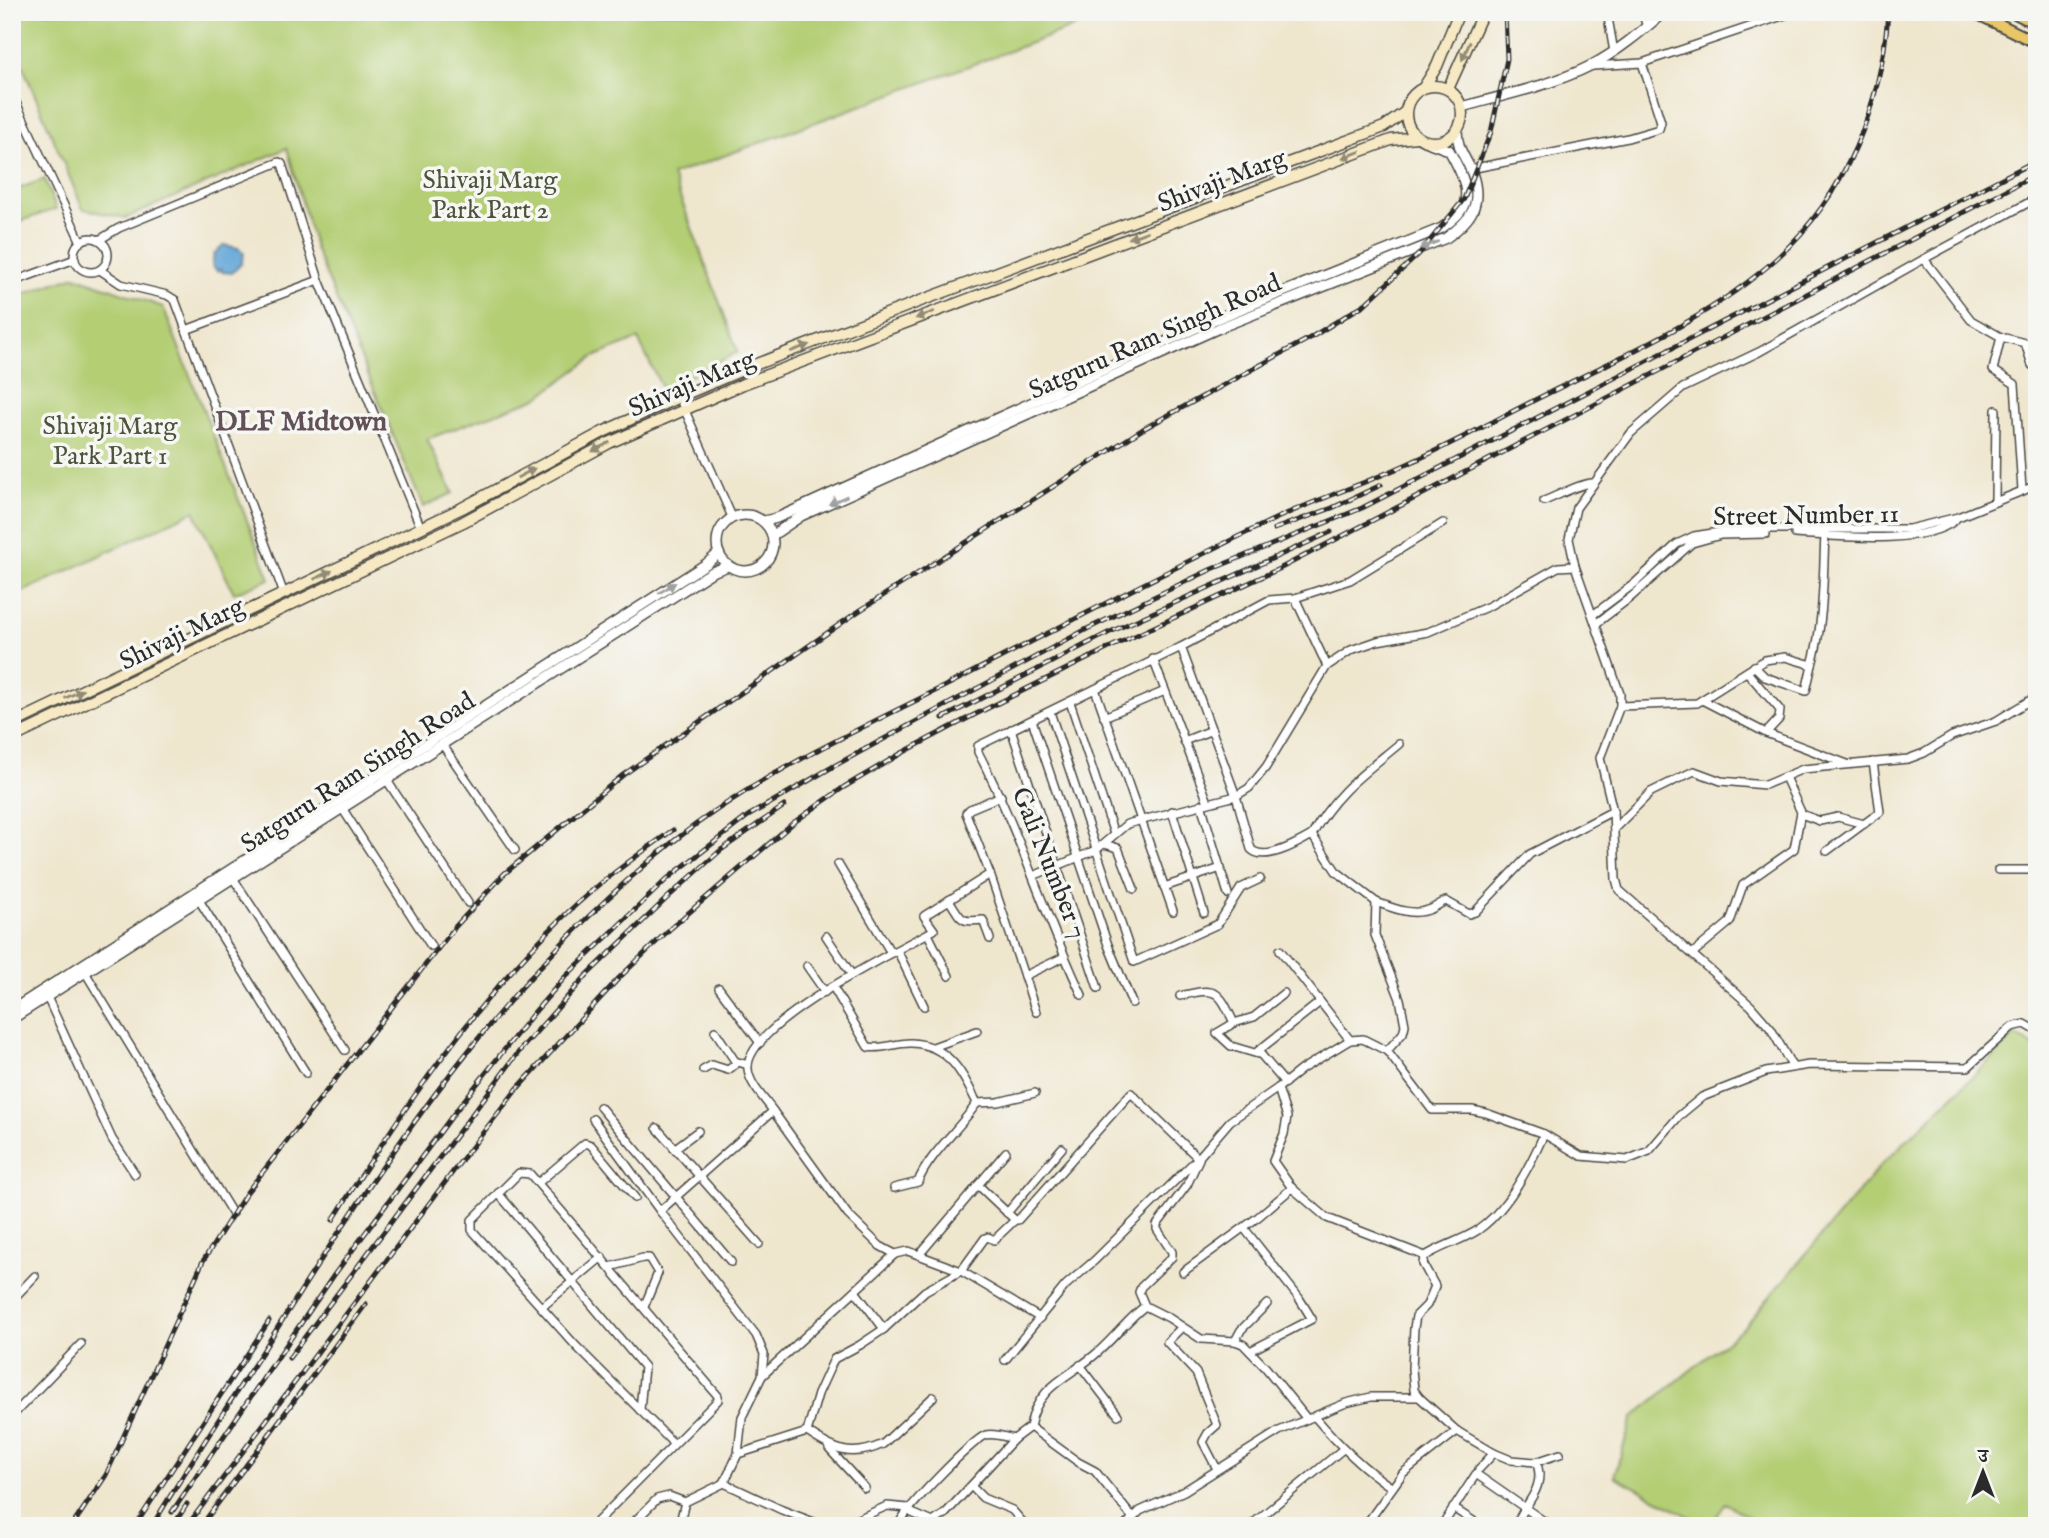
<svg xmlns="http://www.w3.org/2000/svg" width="2049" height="1538" font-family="'IM FELL English','Noto Serif Devanagari',serif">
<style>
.green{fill:#b3ce73;stroke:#6f7c4f;stroke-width:2}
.water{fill:#62a6d7;stroke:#466881;stroke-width:2}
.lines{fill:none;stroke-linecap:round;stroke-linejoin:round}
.minor-casing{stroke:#484743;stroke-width:10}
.tertiary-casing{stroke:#484743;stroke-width:12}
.secondary-casing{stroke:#484743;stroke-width:13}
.primary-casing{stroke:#484743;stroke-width:14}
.minor{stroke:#fff;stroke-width:7}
.tertiary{stroke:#fff;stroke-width:9}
.secondary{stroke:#f6e9c3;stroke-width:10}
.primary{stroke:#e9c769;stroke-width:10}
.rail-casing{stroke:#2b2b2b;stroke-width:5}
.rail{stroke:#f6f6f2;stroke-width:2.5;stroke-dasharray:8;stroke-linecap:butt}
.oneway{fill:#908a77}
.oneway2{fill:#a0a0a0}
.labels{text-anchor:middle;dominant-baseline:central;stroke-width:7;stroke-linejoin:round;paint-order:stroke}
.park-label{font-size:26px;fill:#4d543d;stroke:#f6f6f2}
.street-label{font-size:26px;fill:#2b2b2b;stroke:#f6f6f2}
.neighbourhood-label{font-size:28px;font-weight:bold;fill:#635159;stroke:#f6f6f2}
</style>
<rect width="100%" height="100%" fill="#f6f6f2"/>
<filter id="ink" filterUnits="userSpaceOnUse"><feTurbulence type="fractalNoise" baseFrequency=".0143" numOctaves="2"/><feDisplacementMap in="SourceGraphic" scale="14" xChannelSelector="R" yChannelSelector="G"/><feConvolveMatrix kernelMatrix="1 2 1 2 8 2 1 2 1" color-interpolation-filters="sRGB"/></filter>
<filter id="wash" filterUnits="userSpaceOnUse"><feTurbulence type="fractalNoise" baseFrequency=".00686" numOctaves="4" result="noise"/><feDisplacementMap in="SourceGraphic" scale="28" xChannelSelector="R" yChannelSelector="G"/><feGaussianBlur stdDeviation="1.57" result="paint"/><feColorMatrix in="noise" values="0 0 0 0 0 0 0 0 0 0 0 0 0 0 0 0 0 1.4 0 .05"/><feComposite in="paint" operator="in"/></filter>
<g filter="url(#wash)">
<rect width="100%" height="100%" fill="#efe6ce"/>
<!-- green -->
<g class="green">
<path d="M12,12H1115L672,175L738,352L663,390L638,339L594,357L537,398L427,439L453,493L423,507L315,248L287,148L126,218L83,209L12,41Z"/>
<path d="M45,179L56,209L12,224V191Z"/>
<path d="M75,276L163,307L270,579L234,593L194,511L12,597V298Z"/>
<path d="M2015,1036L2037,1047V1526H1762L1726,1503L1710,1526H1707L1614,1476L1633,1417L1745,1326L1883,1163Z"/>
</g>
<!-- water -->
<path class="water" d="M224,245L238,248L244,253L241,264L232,273L222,272L221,269L217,271L212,265L214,254Z"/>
</g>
<g filter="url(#ink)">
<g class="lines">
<defs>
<g id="minor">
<path d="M1607,12L1614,52"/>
<path d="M1642,12L1647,27"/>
<path d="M1593,66L1642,63L1794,12"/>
<path d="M12,94L81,242"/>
<path d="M1470,169L1628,138L1659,129L1661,122L1642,63"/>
<circle cx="91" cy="255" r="17"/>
<path d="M99,240L119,228L279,162L282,164L319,280"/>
<path d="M1924,259L1971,320L2001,337L2025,343L2032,365L2037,364"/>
<path d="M100,270L121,284L167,295L175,300L284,594"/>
<path d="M12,282L75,259"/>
<path d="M186,330L319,280L421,528"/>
<path d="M2001,337L1993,370L2015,384L2022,490"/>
<path d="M679,397L732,517"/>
<path d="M1544,501C1557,496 1581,483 1592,483"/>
<path d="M1995,501L1996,410"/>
<path d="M1795,534C1834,536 1925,546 1955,520"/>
<path d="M1295,598L1327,666"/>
<path d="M1594,614L1634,584L1677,544L1694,536L1738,529H1909L1958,517L2037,485"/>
<path d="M1597,623L1631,597L1692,543L1721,535L1766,534"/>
<path d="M1181,647L1236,796L1251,849C1264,863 1298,843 1312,835"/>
<path d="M1153,659L1208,802"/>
<path d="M1754,666L1765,677L1806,691L1812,665"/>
<path d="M1747,672L1780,710L1779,719L1766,733"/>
<path d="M1095,689L1173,911"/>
<path d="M1704,701L1766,733L1847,764"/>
<path d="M1070,702L1114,834"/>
<path d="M1620,706L1697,703L1765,660L1785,657L1812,665C1824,623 1823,577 1825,534"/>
<path d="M1050,712L1134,962L1218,924L1241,888L1260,879"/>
<path d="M1104,717L1165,691"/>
<path d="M1032,720L1108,945L1132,1003"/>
<path d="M1011,729L1098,988"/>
<path d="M1184,741L1212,730"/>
<path d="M442,744L515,850"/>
<path d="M386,779L468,903"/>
<path d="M1201,804L1228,894"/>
<path d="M342,808L431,946"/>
<path d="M1172,811L1204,913"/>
<path d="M1801,814L1820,821L1838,817L1864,824"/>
<path d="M1614,829L1651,792L1694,771L1721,781L1765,785L1803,769L1908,759L1924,753L1952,736L1996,721L2037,696"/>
<path d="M1104,844L1118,848L1134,889"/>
<path d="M1827,851L1880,812L1873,762"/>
<path d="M838,864L891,953"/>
<path d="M1998,870H2037"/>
<path d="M990,874L1036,1012"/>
<path d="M1033,876L1096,850L1127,824L1236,796L1249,788L1266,767L1327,666L1351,650L1377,641L1428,632L1489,606L1558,567L1575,566"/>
<path d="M233,878L345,1050"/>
<path d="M1164,887L1221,868"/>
<path d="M199,900L306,1073"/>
<path d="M949,900C962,919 959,923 983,920L990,939"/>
<path d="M1376,902L1336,871L1312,835C1335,793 1363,774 1399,744"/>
<path d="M928,934L949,976"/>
<path d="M826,936L852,975"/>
<path d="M897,950L924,1006"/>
<path d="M1280,950L1350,1040"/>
<path d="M1693,953L1730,922L1743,885L1794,849L1801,812L1785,777"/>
<path d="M807,966L825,992"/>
<path d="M85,972L232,1213"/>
<path d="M1024,976L1064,957"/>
<path d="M833,987L868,1047C883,1050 896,1042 912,1043C949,1045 963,1074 977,1103L998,1102L1035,1093"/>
<path d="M719,988L760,1043"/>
<path d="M1082,995C1044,915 1019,830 978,752V746L1181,647L1269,600L1295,598L1350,580L1443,523"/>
<path d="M1180,996C1217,987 1218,989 1234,1023"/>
<path d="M47,997L112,1139L135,1174"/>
<path d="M715,1031L735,1061L748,1065"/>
<path d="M933,1047L977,1031"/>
<path d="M1258,1054L1231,1046L1217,1033L1234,1023L1254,1017L1284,993"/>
<path d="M1792,1066L1771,1029L1751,1006L1619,890L1616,879L1613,811L1600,758L1620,706V694L1575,566L1569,539L1576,508L1631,433L1683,388L1759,352L1924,259L2037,198"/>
<path d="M703,1070L712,1065L728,1070L737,1063"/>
<path d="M1285,1083L1258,1051L1320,1002"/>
<path d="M1278,1088L1287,1117L1284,1134L1273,1161L1292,1188L1327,1218L1425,1256"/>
<path d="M600,1107L731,1262"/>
<path d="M593,1119L660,1211"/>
<path d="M657,1128L759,1244"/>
<path d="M1544,1134L1486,1113L1472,1110H1432L1387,1051L1403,1033L1405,1025L1400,999L1375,935L1376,902C1393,908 1413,917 1431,909C1436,907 1440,903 1446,901L1469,914L1475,912L1530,854L1613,811"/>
<path d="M674,1149L698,1131"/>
<path d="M1199,1159L1187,1185L1157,1225V1229L1172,1252V1257L1141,1287L1139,1292L1145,1306L1169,1318L1201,1339L1235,1341L1243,1344L1266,1368L1307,1419"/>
<path d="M538,1183L585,1143L591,1145L635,1198"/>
<path d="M978,1185L1015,1220H1018L1131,1093L1198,1158"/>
<path d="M894,1188L918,1182C928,1156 960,1128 977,1103"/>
<path d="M498,1193L644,1367L640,1410"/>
<path d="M1007,1213L1062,1148"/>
<path d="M1015,1220L994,1240L988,1237L985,1238L961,1271L1040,1318"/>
<path d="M1244,1228L1299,1298L1312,1319L1250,1351"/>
<path d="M919,1255L1006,1152"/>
<path d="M610,1267L643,1258H649L658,1273L644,1307"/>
<path d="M1183,1272L1258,1217L1292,1188"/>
<path d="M855,1291L884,1329"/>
<path d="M12,1300L35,1276"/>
<path d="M542,1307L602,1257"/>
<path d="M1182,1327L1167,1342L1196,1373L1217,1425L1208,1433L1203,1442L1217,1469"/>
<path d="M1235,1341L1241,1330L1267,1304"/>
<path d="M1005,1360L1066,1285L1094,1261L1200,1156L1230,1121L1278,1088L1302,1069L1350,1040L1363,1039L1387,1051"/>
<path d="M1080,1365L1118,1415"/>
<path d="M763,1375L895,1254L880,1246L848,1215L773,1111"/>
<path d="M12,1416L81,1344"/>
<path d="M1315,1417C1338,1444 1361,1467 1391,1487"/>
<path d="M1030,1427L1078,1462L1095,1471L1132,1517"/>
<path d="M807,1432L818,1394L834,1359L860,1345L884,1329L925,1291L961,1271L908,1251L895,1254"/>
<path d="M829,1449L865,1488"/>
<path d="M738,1454L807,1432C834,1450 851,1459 883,1444L933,1397"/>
<path d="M1560,1454L1536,1462L1511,1460L1494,1453L1457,1431L1419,1397L1414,1390L1412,1369L1414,1328L1416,1316L1427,1305L1435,1286L1423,1264L1424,1257C1440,1246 1461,1241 1478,1230C1507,1210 1530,1166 1544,1134L1581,1156L1627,1160L1649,1151L1679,1116L1702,1097L1766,1072L1809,1065L1968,1067L2012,1027L2025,1024L2037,1031"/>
<path d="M1536,1462C1544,1479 1535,1494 1525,1508L1551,1526"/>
<path d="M1479,1469L1494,1453"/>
<path d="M724,1483L782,1510L824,1526"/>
<path d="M971,1486L983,1498L1012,1510L1026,1526"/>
<path d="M908,1508L912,1513L933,1522L945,1514L1014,1439L1030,1427C1037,1384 1071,1377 1098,1352C1114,1338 1128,1319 1145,1306"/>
<path d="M1453,1508L1481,1526"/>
<path d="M593,1526L718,1400V1396L530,1174L519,1173L472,1220V1230L576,1346L673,1443"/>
<path d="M630,1526L657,1499L669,1496L685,1502L724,1483L738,1454L742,1417L762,1376L764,1354L756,1335L660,1211L773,1111C765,1099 749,1084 748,1069C744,1025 898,950 934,930L924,916L990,874L966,813L970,809L1001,796"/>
<path d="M679,1526L685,1502"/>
<path d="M842,1526L887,1506L908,1508"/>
<path d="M898,1526C903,1511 972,1440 986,1435C995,1433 1005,1437 1014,1439"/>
<path d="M1125,1526L1140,1511L1184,1491L1279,1431L1346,1403L1371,1397H1419"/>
<path d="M1250,1526L1343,1449"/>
<path d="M1365,1526L1403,1473L1457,1431"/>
<path d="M1442,1526L1476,1474L1525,1508L1515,1526"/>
</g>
<g id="tertiary">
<path d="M1462,107C1504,95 1550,86 1590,66C1617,52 1641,32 1664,12"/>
<circle cx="745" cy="543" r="28"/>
<path d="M764,521L777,518L1216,319L1442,228C1447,224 1454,219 1459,213C1475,195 1459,168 1449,150L1430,143"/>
<path d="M773,535L801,516L1219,328L1446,238C1471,220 1483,205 1472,173C1465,155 1458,152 1457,131"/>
<path d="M12,1010L706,564L719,553"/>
<path d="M12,1019L712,572L728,566"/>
</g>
<g id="secondary">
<circle cx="1434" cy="114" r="28"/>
<path d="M1424,87L1437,66L1459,12"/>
<path d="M1448,89L1483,12"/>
<path d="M12,724L462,508L603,432L679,397L754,365L923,300L1384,127L1405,112"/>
<path d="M12,738L463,522L609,443L743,384L1391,140L1416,137"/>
</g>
<g id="primary">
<path d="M1974,12L2037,43"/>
<path d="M2013,12L2037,24"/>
</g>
</defs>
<!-- minor casing -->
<use href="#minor" class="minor-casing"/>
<!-- tertiary casing -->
<use href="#tertiary" class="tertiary-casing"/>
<!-- secondary casing -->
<use href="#secondary" class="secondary-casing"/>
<!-- primary casing -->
<use href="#primary" class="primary-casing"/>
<!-- minor -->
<use href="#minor" class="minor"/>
<!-- tertiary -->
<use href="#tertiary" class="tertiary"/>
<!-- secondary -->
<use href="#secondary" class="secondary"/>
<!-- primary -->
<use href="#primary" class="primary"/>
<defs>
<g id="rail">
<path d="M1274,529L1332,508L1381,485"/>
<path d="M943,718L1108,633L1331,532"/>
<path d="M333,1220C400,1113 473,1004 564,916C597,884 636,856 673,830"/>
<path d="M289,1358L521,1049L587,975L666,899L721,850L784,806"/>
<path d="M172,1512L334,1275L458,1108L532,1015L566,976L667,879L748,816L834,766L1087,629L1212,569L1362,508L2037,160"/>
<path d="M72,1526L106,1475L203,1261L247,1192L455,927L504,874L623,775L856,613L1143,429L1310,338L1365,304L1419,254L1464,199L1491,132L1507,59L1505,12"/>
<path d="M135,1526L269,1321"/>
<path d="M152,1526C189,1464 229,1404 268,1343C382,1161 504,976 674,841C756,776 852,733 945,686C1055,630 1165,571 1277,518C1314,501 1352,488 1389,472C1437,452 1482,427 1529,403C1613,360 1706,322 1777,258C1846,195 1882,105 1888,12"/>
<path d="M173,1526L187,1504"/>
<path d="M187,1526L461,1161L517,1089L619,978L671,928L793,823L844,787L902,753L974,715L1113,646L1281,568L2037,174"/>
<path d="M201,1526L366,1304"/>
</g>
</defs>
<!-- rail casing -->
<use href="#rail" class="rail-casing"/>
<!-- rail -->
<use href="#rail" class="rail"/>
</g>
<!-- one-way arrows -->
<defs><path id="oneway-solid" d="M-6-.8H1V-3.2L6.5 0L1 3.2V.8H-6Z" transform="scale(1.75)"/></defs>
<g class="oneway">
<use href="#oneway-solid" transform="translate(1466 51) rotate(114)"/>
<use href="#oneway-solid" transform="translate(1351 155) rotate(159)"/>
<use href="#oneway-solid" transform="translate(1138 235) rotate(159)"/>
<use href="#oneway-solid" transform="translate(925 315) rotate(159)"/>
<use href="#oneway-solid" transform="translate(800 348) rotate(-21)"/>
<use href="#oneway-solid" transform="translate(601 447) rotate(152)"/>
<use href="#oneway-solid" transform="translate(526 473) rotate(-28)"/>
<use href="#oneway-solid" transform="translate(323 575) rotate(-26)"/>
<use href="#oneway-solid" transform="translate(74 694) rotate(-25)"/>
</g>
<g class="oneway2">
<use href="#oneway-solid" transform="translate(1429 245) rotate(159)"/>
<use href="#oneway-solid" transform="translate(838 500) rotate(156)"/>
<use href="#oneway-solid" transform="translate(667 588) rotate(-32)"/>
</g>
</g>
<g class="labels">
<!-- park labels -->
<g class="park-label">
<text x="490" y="180">Shivaji Marg<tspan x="490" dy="30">Park Part 2</tspan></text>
<text x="110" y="426">Shivaji Marg<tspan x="110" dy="30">Park Part 1</tspan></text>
</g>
<!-- street labels -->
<g class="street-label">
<text transform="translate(1222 181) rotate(-21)">Shivaji Marg</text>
<text transform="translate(1155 337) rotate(-24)">Satguru Ram Singh Road</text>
<text transform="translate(692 384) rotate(-23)">Shivaji Marg</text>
<text transform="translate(1806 516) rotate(-1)">Street Number 11</text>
<text transform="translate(182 634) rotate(-26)">Shivaji Marg</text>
<text transform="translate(358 773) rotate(-33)">Satguru Ram Singh Road</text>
<text transform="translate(1049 863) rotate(68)">Gali Number 7</text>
</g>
<!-- neighbourhood labels -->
<g class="neighbourhood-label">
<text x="301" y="422">DLF Midtown</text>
</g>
</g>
<!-- margin -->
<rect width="2049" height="1538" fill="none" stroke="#f6f6f2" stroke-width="42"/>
<!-- north arrow -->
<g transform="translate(1983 1472)" stroke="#f6f6f2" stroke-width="5" paint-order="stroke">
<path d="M0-5L12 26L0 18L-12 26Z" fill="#2b2b2b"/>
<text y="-10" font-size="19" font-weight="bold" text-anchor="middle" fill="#2b2b2b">उ</text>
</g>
</svg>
